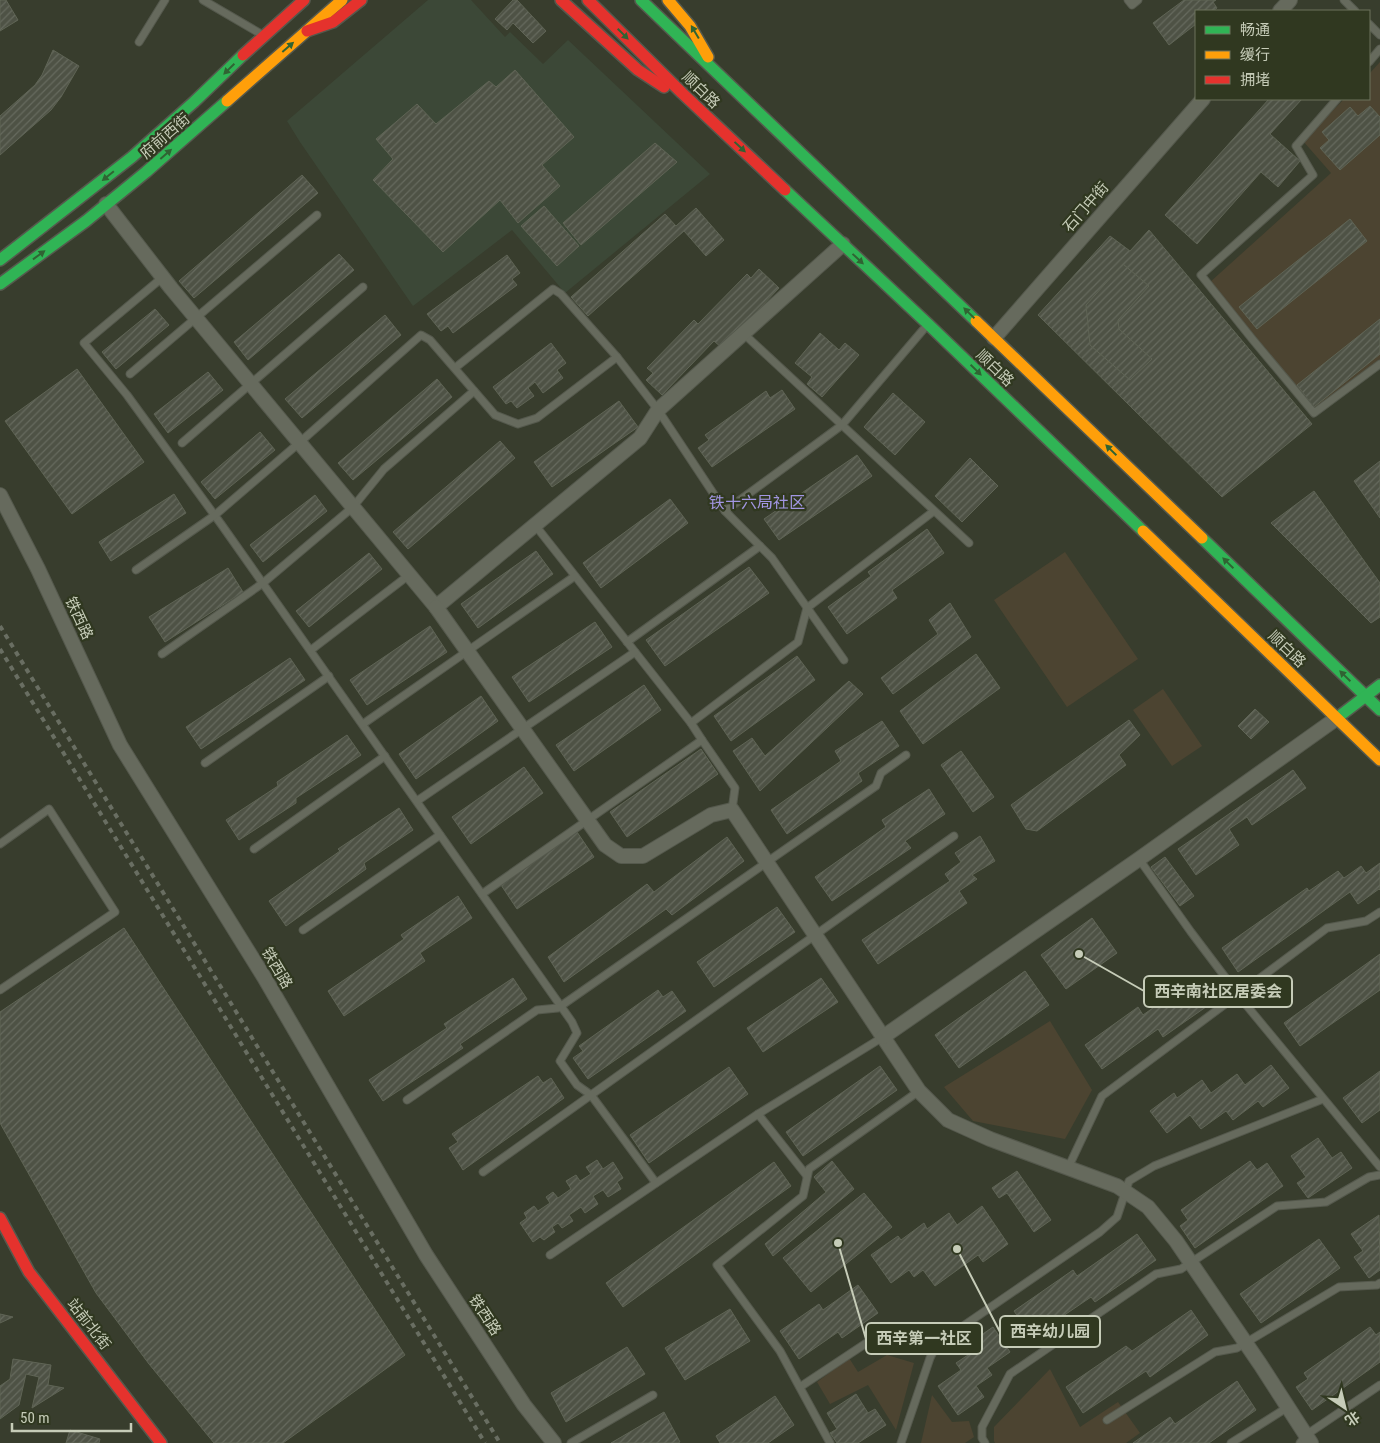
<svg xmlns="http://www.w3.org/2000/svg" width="1380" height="1443" font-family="'Roboto Condensed','Noto Sans SC',sans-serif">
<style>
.medical{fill:#3c4837}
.green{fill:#4c4431}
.building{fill:url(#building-hatch);stroke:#5f6455}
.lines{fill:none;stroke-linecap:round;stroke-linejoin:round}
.lane-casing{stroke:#55594d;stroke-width:9}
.street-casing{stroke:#55594d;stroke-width:16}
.fast-casing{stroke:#55594d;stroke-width:14}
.slow-casing{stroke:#55594d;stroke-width:14}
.jam-casing{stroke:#55594d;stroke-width:14}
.lane{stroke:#666a5d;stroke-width:7}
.street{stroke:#666a5d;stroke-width:14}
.fast{stroke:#30b455;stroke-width:11}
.slow{stroke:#ff9f0a;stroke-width:11}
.jam{stroke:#e5322d;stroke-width:11}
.rail{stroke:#696e62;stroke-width:4;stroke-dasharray:5 5;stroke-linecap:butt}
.oneway{fill:#306333}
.labels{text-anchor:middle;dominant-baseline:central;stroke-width:4.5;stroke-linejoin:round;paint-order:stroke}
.street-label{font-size:15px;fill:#c6ccb8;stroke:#303820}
.neighbourhood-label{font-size:16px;fill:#a296e3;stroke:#303820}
.leader{fill:none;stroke:#c6ccb8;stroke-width:2}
.callout-dot{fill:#c6ccb8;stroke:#303820;stroke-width:2}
.callout{fill:#303820;stroke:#c6ccb8;stroke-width:2}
.callout-label{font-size:16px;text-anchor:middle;font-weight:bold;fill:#c6ccb8}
</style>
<defs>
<pattern id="building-hatch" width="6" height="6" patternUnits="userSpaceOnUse" patternTransform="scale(1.25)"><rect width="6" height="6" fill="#4e5245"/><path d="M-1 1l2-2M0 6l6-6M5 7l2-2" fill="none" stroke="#666a5e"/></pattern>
</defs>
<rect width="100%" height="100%" fill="#383d2d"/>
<!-- medical -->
<path class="medical" d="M428,0H471L505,37L510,32L543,64L568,40L710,174L565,293L512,230L413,306L300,142L287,121Z"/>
<!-- green -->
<g class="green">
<path d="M1380,62V367L1318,414L1209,283L1331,173L1303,141L1344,99H1369V74Z"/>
<path d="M1065,552L1138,659L1067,707L994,600Z"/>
<path d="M1163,689L1202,746L1172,766L1133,710Z"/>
<path d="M1050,1021L1092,1090L1065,1139L973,1121L944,1087Z"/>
<path d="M887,1355L914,1363L896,1430L868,1385L830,1404L817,1382L849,1358L858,1372Z"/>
<path d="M1050,1369L1080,1427L1118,1402L1140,1433L1126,1443H995L994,1441V1427Z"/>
<path d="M932,1395L952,1422L969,1421L974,1437L965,1443H921Z"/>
</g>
<!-- building -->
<g class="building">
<path d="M0,0H6L18,20L0,31Z"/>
<path d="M513,0H517L546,31L533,43L513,23L507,30L495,19Z"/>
<path d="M1184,0H1216L1213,2L1217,8L1213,11H1196V24L1169,45L1153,23Z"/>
<path d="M53,50L79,66L61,97L51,110L0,155V116L35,85L42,75Z"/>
<path d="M515,70L574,137L542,165L560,186L518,223L500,200L443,252L373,180L393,159L376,139L417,104L436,124L489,81L496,87Z"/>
<path d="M1269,99H1302L1270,134L1300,161L1278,187L1261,172L1197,244L1165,215Z"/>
<path d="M1370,106L1380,117V135L1340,170L1320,148L1329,140L1322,132L1350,107L1358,116Z"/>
<path d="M655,143L677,162L581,245L563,223Z"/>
<path d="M302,175L318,193L194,298L179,281Z"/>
<path d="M544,206L579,246L557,266L521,226Z"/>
<path d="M696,208L724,240L706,256L684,231L588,316L571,297L665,214L676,226Z"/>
<path d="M1350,219L1367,241L1257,329L1239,307Z"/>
<path d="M1149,230L1312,424L1222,497L1038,315L1110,236L1130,251Z"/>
<path d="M339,254L354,270L248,360L234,342Z"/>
<path d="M507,255L520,273L512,279L517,285L453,333L448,326L441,331L427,314Z"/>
<path d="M1123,264L1149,286L1118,320L1119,329L1152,359L1130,380L1090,345L1086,305Z"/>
<path d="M759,269L779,288L722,348L714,341L662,395L646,380L653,373L647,368L694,320L698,324L747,274L751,278Z"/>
<path d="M155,309L169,325L116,369L102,352Z"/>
<path d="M385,315L401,335L302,418L285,399Z"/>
<path d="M1380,319V354L1314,407L1297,385Z"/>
<path d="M820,333L839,350L845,343L859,355L822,397L807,384L812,377L795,363Z"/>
<path d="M551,343L566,363L557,370L563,378L543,393L535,382L528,388L534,396L517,408L511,401L506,404L493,387Z"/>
<path d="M77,369L144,462L72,514L5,421Z"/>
<path d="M208,372L223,390L168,433L154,414Z"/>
<path d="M437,379L452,397L353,480L338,463Z"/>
<path d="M782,390L795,409L712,467L698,448L709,440L705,435L766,391L770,398Z"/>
<path d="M893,393L925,422L895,455L864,427Z"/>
<path d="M619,401L638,427L552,487L534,462Z"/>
<path d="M260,432L275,450L215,499L201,482Z"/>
<path d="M500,441L515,458L408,549L393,532Z"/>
<path d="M857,455L872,476L779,540L764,519Z"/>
<path d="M970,458L998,486L962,522L935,496Z"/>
<path d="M1380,461V518L1354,481Z"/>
<path d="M1314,491L1380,583V617L1371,623L1271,523Z"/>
<path d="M174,494L186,513L111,561L99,542Z"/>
<path d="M315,495L327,511L263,562L250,545Z"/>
<path d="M670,499L688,523L601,588L583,563Z"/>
<path d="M927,529L944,553L892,590L897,598L847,634L828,607L871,576L868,572Z"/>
<path d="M536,551L553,574L478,628L461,604Z"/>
<path d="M369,553L382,569L309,627L296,611Z"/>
<path d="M749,567L769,593L665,666L646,640Z"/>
<path d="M228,568L243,592L165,642L149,617Z"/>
<path d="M950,603L971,637L893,694L881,678L938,634L929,620Z"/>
<path d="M595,622L612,647L529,702L512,677Z"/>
<path d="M430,626L447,652L367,705L350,680Z"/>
<path d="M976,654L1000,688L923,744L900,711Z"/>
<path d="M797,656L815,680L731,741L714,716Z"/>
<path d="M290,658L305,680L201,749L186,727Z"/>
<path d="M849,681L863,694L760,791L733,751L752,738L765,756Z"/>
<path d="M644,685L661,710L574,771L556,745Z"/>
<path d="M481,696L498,721L416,779L399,754Z"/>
<path d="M1255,709L1269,722L1251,739L1238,726Z"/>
<path d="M1129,720L1140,735L1119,755L1126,765L1037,831L1026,829L1011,805Z"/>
<path d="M882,721L899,746L858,773L862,781L787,834L771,810L841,761L835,751Z"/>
<path d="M347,735L361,755L296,798V803L239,840L226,820L278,786L277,782Z"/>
<path d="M701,749L718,774L627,837L610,812Z"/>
<path d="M961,751L994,797L973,812L941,765Z"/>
<path d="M524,767L543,793L471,844L452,817Z"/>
<path d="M1293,770L1306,788L1252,825L1247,817L1229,829L1239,845L1196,875L1178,849Z"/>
<path d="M929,789L945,814L905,841L911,848L832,901L815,877L886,827L882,820Z"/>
<path d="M399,808L413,830L364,863L366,869L286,926L269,901L340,851L338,849Z"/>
<path d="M577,832L594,857L517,909L501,885Z"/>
<path d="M980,836L995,861L972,875L977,879L959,891L967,903L878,964L862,940L950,881L945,874L961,862L955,853Z"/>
<path d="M727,837L744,861L672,915L666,909L564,982L548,957L647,884L654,892Z"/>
<path d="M1165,857L1194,896L1180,906L1151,867Z"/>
<path d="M1380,863V890L1379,889L1358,904L1350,892L1238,972L1222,948L1307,888L1309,891L1338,871L1344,878L1361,866L1366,873Z"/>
<path d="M458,896L472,918L420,953L425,961L344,1016L328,991L404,939L401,935Z"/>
<path d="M777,907L795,932L714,987L697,962Z"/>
<path d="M1092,918L1117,953L1066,989L1041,955Z"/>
<path d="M124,928L405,1355L283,1443H214L149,1364L96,1293L0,1123V1012Z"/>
<path d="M1380,954V990L1300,1046L1284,1023Z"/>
<path d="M1025,971L1049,1005L959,1068L935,1035Z"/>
<path d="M513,978L527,999L460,1044L463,1048L383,1101L369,1080L447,1028L444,1024Z"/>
<path d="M821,978L838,1002L763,1052L747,1028Z"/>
<path d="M1195,978L1213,1002L1163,1037L1158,1029L1102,1069L1085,1045L1138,1007L1143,1015Z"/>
<path d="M658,990L663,997L672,991L686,1011L588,1079L573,1058L583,1051L579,1046Z"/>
<path d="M1271,1065L1289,1088L1263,1107L1258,1101L1233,1120L1226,1111L1201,1129L1190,1115L1167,1133L1150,1111L1174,1093L1177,1098L1202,1080L1211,1093L1237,1074L1245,1085Z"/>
<path d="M880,1066L897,1090L803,1156L786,1132Z"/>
<path d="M729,1067L748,1094L649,1163L630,1135Z"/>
<path d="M1380,1071V1110L1362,1123L1343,1098Z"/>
<path d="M538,1076L543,1083L551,1078L564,1098L463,1170L449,1148L458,1142L452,1134Z"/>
<path d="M1318,1138L1332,1158L1341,1152L1352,1168L1308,1198L1297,1183L1306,1177L1291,1156Z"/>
<path d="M597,1160L603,1169L613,1162L623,1178L617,1182L621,1189L608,1197L603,1190L593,1196L598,1204L585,1213L581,1207L569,1215L573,1221L562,1228L558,1223L552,1227L555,1232L544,1240L540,1237L533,1242L520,1223L527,1218L524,1213L534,1206L538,1211L550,1203L546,1197L553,1192L558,1198L571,1189L566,1181L576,1175L580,1181L591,1174L586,1167Z"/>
<path d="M832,1161L854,1189L773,1256L765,1244L826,1192L814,1177Z"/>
<path d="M1250,1161L1257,1170L1267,1163L1283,1186L1195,1248L1180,1226L1188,1220L1181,1210Z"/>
<path d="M774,1162L791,1186L623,1307L606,1283Z"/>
<path d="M1017,1171L1051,1220L1034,1232L1007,1193L999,1198L992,1188Z"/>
<path d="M864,1193L892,1227L811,1292L783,1258Z"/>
<path d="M982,1206L1008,1244L983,1262L978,1255L935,1286L923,1270L914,1277L909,1270L891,1283L871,1255L898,1236L901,1240L924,1223L927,1229L949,1213L957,1225Z"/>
<path d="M1379,1215L1380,1270L1369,1278L1354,1257L1363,1251L1351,1234Z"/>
<path d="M1137,1234L1156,1260L1095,1302L1091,1297L1032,1337L1014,1311L1073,1270L1077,1276Z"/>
<path d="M1319,1239L1340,1268L1261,1323L1240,1294Z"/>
<path d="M858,1285L878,1313L842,1338L838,1332L799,1359L780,1331L819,1304L823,1310Z"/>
<path d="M730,1309L750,1341L685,1380L665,1348Z"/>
<path d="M1191,1310L1208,1335L1150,1377L1146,1371L1083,1413L1066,1387L1126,1346L1132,1351Z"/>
<path d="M0,1314L13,1317L0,1323Z"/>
<path d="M993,1327L1010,1352L987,1368L992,1375L976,1386L984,1397L958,1415L938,1386L961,1370L956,1363L974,1351L968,1344Z"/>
<path d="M1370,1327L1376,1335L1380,1332V1362L1312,1410L1296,1387L1308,1379L1304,1373Z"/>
<path d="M627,1347L645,1374L566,1422L551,1393Z"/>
<path d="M13,1359L51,1365L48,1385L64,1388L32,1408L39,1377L26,1374L19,1405L0,1419V1386L10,1379Z"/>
<path d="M1237,1381L1256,1410L1209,1443H1133L1170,1417L1175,1424Z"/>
<path d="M856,1394L868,1413L875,1409L886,1425L858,1443H837L830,1433L837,1429L827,1413Z"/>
<path d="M775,1396L794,1425L768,1443H720L716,1436Z"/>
<path d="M664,1412L680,1442L678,1443H611Z"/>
<path d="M70,1430L100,1439L99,1443H66Z"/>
</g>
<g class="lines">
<defs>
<g id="lane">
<path d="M203,0L261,34"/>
<path d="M1128,0L1132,5L1138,0"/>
<path d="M1344,0L1355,11"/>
<path d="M1369,24L1380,35"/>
<path d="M139,42L165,0"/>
<path d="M1369,62L1380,49"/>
<path d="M1337,99L1296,146L1313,175L1201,275L1253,340L1314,413L1380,364"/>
<path d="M163,277L84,343L127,395L221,524L572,1022L577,1033L560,1061L577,1085L591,1095L656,1183"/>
<path d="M744,334L969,543"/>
<path d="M455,368L553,289L561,294L617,357"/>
<path d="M130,374L317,215"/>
<path d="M182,443L363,287"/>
<path d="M725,511L842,425L928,324"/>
<path d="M535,525L691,723L798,642L807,608L934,511"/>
<path d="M136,570L215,515L299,443L421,335L430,340L495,415L518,424L537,418L617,357L658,410L725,511L772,558L844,660"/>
<path d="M627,642L760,546"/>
<path d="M311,650L409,575"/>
<path d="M162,654L263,583L353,507L384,469L474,391"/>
<path d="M363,724L575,576"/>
<path d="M702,740L735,788L732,810"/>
<path d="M205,763L329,676"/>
<path d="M417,801L635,652"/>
<path d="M0,844L49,809L115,912L0,990"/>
<path d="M254,849L385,756"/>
<path d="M1139,859L1191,932L1247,1006L1380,1167"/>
<path d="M482,894L702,740L691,723"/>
<path d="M303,930L440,835"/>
<path d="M407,1100L537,1010L558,1008L876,786L881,773L906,755"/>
<path d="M758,1114L807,1176"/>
<path d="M1068,1168L1102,1096L1327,928L1366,921L1380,912"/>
<path d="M483,1172L954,836"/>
<path d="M550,1255L758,1114L883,1037"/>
<path d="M800,1387L886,1330L934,1351"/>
<path d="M1107,1420L1215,1352L1237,1348L1339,1287L1377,1285L1380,1283"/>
<path d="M571,1443L653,1395"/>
<path d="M830,1443L780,1351L717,1265L803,1196L809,1169L919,1091"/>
<path d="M901,1443L930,1358L937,1344L1100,1232L1117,1217L1129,1181L1154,1166L1323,1099"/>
<path d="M985,1443L982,1438V1427L1010,1374L1156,1274L1181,1269L1277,1206L1326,1202L1369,1177L1380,1175"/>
<path d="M1231,1443L1288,1407"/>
<path d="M1300,1443L1306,1435L1380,1385"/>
</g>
<g id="street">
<path d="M1280,11L1290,0"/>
<path d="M106,204L171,288L436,607L640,438L658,410L843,244"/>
<path d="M994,338L1203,99"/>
<path d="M0,495L38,569L120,745L264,977L426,1255L524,1405L554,1443"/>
<path d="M436,607L605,845L621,856H643L711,815L732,810L919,1091L948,1120L990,1139L1117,1186L1148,1207L1176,1241L1260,1364L1311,1443"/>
<path d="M883,1037L1139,859L1337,718"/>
</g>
<g id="fast">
<path d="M641,0L976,321"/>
<path d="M785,190L928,324L1143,531"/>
<path d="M0,260L132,157L194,102L243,55"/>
<path d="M0,284L86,221L146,172L227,101"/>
<path d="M1202,538L1380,710"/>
<path d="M1337,718L1380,685"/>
</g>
<g id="slow">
<path d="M668,0L690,26L708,57"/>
<path d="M227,101L342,0"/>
<path d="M976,321L1202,538"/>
<path d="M1143,531L1380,760"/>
</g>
<g id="jam">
<path d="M561,0L638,70L664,87"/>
<path d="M588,0L682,93L785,190"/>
<path d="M307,31L333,22L361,0"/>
<path d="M243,55L304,0"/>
<path d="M0,1218L29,1272L161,1443"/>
</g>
</defs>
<!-- lane casing -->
<use href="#lane" class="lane-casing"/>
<!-- street casing -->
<use href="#street" class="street-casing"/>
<!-- fast casing -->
<use href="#fast" class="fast-casing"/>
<!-- slow casing -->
<use href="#slow" class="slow-casing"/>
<!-- jam casing -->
<use href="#jam" class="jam-casing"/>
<!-- lane -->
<use href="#lane" class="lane"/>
<!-- street -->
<use href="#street" class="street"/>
<!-- fast -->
<use href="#fast" class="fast"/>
<!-- slow -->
<use href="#slow" class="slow"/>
<!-- jam -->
<use href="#jam" class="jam"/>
<!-- rail -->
<g class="rail">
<path d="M0,626L500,1443"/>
<path d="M0,649L485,1443"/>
</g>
</g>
<!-- one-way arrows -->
<defs><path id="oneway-solid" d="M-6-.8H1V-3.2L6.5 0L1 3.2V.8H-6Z" transform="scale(1.25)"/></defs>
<g class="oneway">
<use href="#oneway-solid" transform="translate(695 32) rotate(-121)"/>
<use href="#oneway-solid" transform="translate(623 34) rotate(45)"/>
<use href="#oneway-solid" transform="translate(288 47) rotate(-41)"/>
<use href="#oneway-solid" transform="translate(229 69) rotate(136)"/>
<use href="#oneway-solid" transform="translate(740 147) rotate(43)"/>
<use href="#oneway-solid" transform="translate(166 154) rotate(-41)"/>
<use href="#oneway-solid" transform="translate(108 176) rotate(141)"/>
<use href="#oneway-solid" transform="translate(39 255) rotate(-36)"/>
<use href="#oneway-solid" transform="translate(858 259) rotate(43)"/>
<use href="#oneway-solid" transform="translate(969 313) rotate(-136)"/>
<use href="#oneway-solid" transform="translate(976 370) rotate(44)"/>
<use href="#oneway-solid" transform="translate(1111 450) rotate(-136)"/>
<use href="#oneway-solid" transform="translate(1228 563) rotate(-136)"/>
<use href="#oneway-solid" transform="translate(1345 676) rotate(-136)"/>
</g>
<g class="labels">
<!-- street labels -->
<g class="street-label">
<text transform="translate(701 90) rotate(44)">顺白路</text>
<text transform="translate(165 136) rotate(-41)">府前西街</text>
<text transform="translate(1086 207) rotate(-49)">石门中街</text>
<text transform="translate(995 368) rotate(44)">顺白路</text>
<text transform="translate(79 618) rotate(65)">铁西路</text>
<text transform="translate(1287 649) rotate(44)">顺白路</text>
<text transform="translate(277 968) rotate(59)">铁西路</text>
<text transform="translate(485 1315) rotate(57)">铁西路</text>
<text transform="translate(89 1324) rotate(52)">站前北街</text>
</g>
<!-- neighbourhood labels -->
<g class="neighbourhood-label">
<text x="757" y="502">铁十六局社区</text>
</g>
</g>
<!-- callouts -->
<path class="leader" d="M1079 954L1144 991M957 1249L1000 1332M838 1243L866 1339"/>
<g class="callout-dot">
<circle cx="1079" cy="954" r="5"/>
<circle cx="957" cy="1249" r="5"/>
<circle cx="838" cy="1243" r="5"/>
</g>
<g class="callout">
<rect x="1144" y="976" width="148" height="31" rx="5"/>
<rect x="1000" y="1316" width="100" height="31" rx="5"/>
<rect x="866" y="1323" width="116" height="31" rx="5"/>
</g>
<g class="callout-label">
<text x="1218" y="997">西辛南社区居委会</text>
<text x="1050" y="1337">西辛幼儿园</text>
<text x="924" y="1344">西辛第一社区</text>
</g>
<!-- legend -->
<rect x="1195" y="10" width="175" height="90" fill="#303820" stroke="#6c735d"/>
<rect x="1205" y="26" width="25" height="8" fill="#30b455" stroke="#6c735d"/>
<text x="1240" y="35" font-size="15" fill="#c6ccb8">畅通</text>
<rect x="1205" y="51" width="25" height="8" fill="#ff9f0a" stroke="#6c735d"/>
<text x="1240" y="60" font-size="15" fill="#c6ccb8">缓行</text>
<rect x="1205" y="76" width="25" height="8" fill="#e5322d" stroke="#6c735d"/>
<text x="1240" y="85" font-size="15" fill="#c6ccb8">拥堵</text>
<!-- north arrow -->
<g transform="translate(1345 1408) rotate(145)" stroke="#303820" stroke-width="4" paint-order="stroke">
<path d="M0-4L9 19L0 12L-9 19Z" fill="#c6ccb8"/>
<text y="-8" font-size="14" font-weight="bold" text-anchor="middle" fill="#c6ccb8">北</text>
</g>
<!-- scale -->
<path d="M12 1423v8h119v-8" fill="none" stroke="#c6ccb8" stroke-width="2.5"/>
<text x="20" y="1423" font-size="15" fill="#c6ccb8" stroke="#303820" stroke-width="4" paint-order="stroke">50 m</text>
</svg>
